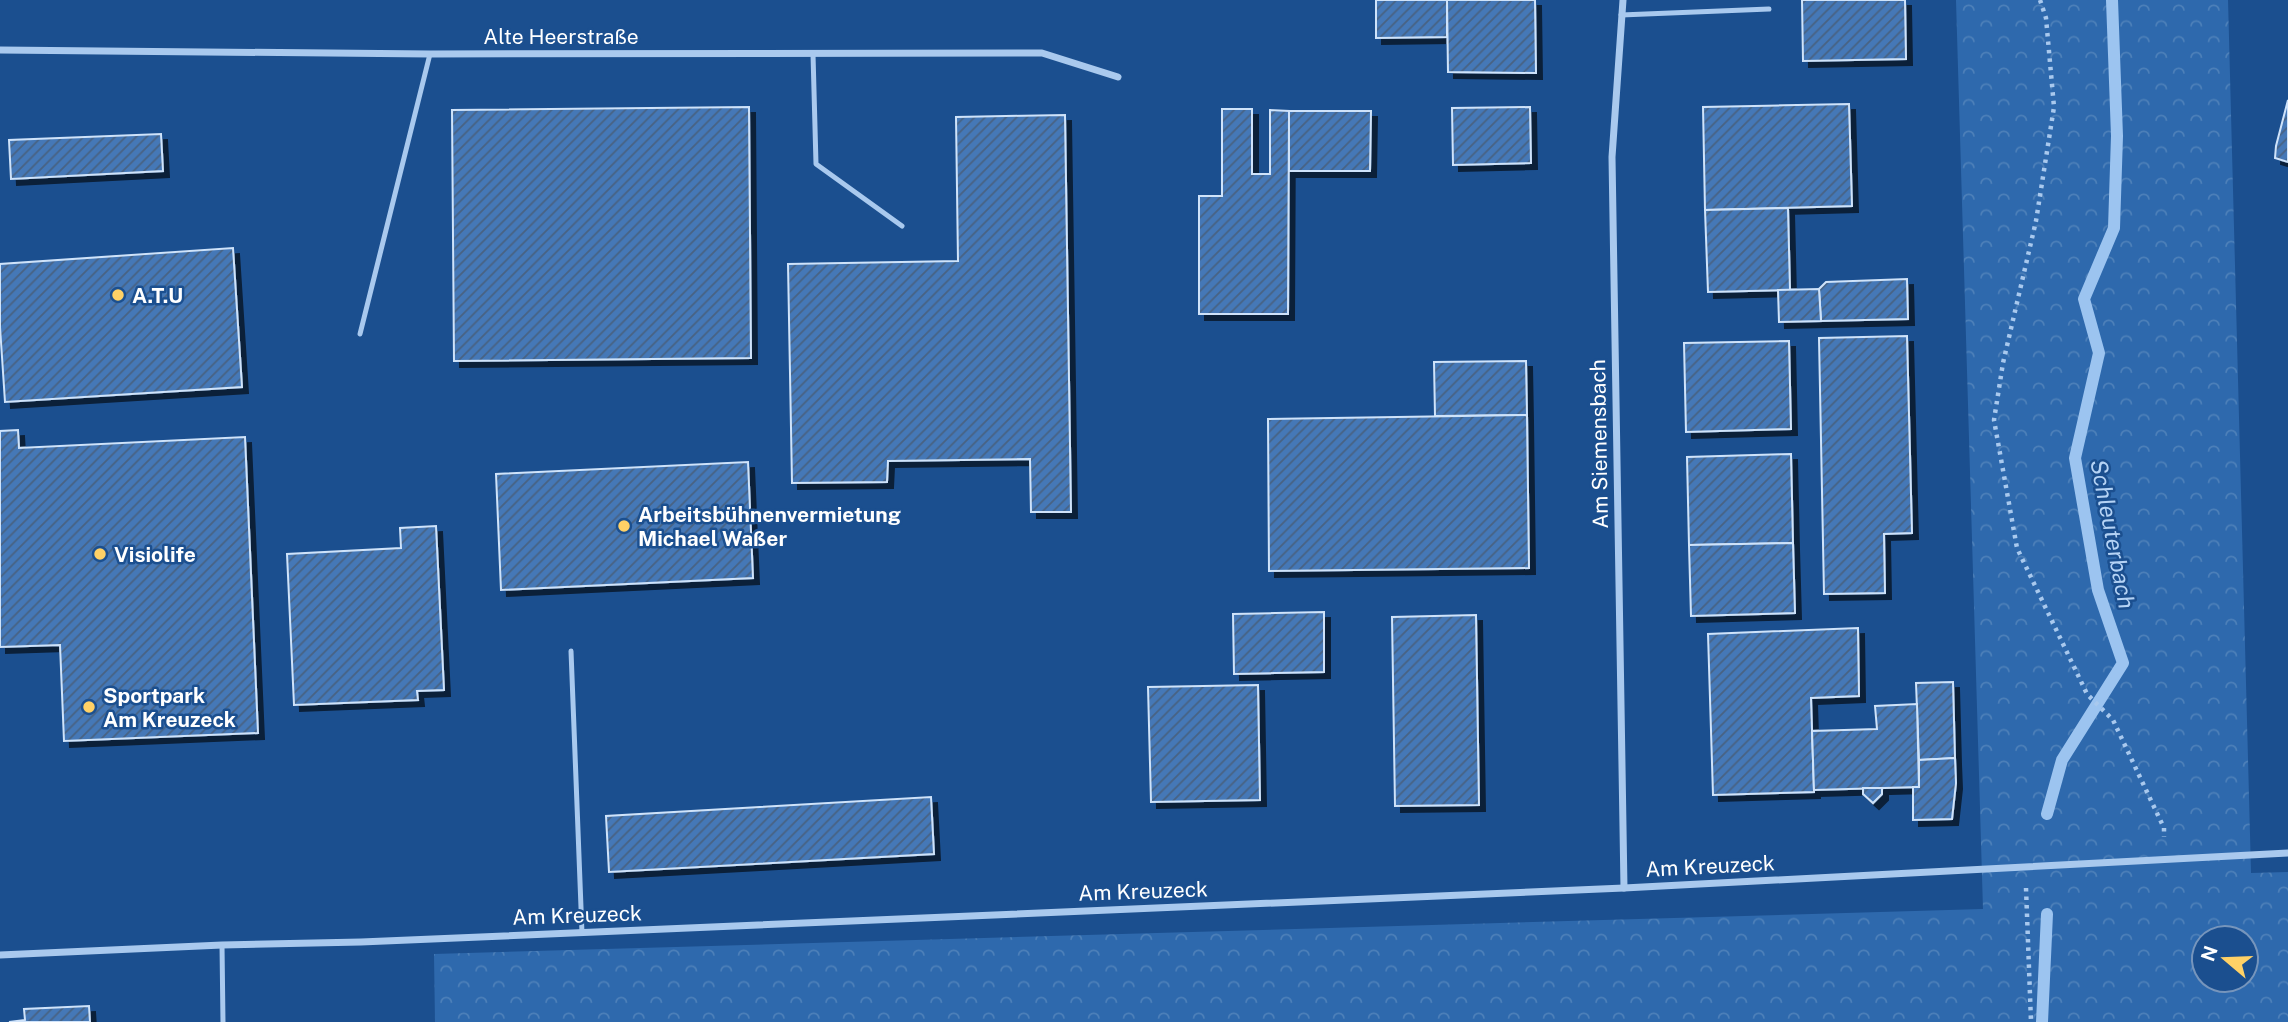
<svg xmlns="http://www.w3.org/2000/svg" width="2288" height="1022" font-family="'Public Sans',sans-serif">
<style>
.forest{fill:url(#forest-crowns);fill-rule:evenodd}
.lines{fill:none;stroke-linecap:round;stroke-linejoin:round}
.stream{stroke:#9cc4f0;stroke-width:12}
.building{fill:url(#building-hatch);stroke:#cfe3fa;stroke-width:2;filter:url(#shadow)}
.path{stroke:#a9c9ee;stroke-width:4.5;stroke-dasharray:3.5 5;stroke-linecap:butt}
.lane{stroke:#a9c9ee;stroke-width:5}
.street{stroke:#a9c9ee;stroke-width:7}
.poi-dot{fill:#ffd166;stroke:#1b4f8f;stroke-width:2.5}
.labels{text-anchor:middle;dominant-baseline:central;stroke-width:5;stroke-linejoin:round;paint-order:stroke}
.street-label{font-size:21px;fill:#fff;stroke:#1b4f8f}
.poi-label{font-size:21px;font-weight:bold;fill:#fff;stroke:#1b4f8f;text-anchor:start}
.water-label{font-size:23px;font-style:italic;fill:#b5d3f5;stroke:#1b4f8f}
</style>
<defs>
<pattern id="forest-crowns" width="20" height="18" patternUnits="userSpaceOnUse" patternTransform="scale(1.75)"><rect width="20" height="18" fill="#2e69ad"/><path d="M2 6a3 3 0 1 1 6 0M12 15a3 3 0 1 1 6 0" fill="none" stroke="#4d80b9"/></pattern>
<pattern id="building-hatch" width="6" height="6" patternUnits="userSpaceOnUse" patternTransform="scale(1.75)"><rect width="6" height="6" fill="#4478b7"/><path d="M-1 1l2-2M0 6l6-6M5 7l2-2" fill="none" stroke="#486282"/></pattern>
<filter id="shadow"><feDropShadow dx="6" dy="6" stdDeviation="0" flood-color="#0009"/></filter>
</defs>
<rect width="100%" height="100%" fill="#1b4f8f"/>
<!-- forest -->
<path class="forest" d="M1956,0H2228L2251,873L2288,872V1022H435L434,954L1983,909ZM2204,938H2246V980H2204Z"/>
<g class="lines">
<!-- stream -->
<g class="stream">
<path d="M2047,814L2062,760L2123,663L2098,590L2075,458L2099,353L2084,299L2114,228L2117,136L2112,0"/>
<path d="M2042,1022L2047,914"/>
</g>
</g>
<!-- building -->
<g class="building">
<path d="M1376,0H1447V37L1376,38Z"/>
<path d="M1447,0H1535L1536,73L1448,72Z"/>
<path d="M1802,0H1905L1906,59L1803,61Z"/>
<path d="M2288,100V162L2275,158L2276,146Z"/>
<path d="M1849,104L1852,206L1705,210L1703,107Z"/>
<path d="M749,107L751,358L454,361L452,110Z"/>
<path d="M1530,107L1531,163L1453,165L1452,108Z"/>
<path d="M1222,109H1252V174H1270V110L1289,111L1288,314H1199V196H1222Z"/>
<path d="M1289,111H1371L1370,171H1289Z"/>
<path d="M1065,115L1071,512H1031L1030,459L888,461L887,482L792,483L788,264L958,261L956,117Z"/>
<path d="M161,134L163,171L11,179L9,140Z"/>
<path d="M1788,208L1790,290L1708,292L1705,210Z"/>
<path d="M233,248L242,387L5,402L0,327V264Z"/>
<path d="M1907,279L1908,319L1821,321L1819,289L1826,282Z"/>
<path d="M1819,289L1821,321L1779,322L1778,290Z"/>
<path d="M1907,336L1912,533L1884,534L1885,593L1824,594L1819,338Z"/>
<path d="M1789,341L1791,429L1686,432L1684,343Z"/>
<path d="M1526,361L1527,415L1435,416L1434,362Z"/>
<path d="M1527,415L1529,568L1269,571L1268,419Z"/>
<path d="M18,430L19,448L245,437L258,733L64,741L60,645L0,647V431Z"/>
<path d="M1791,454L1793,543L1689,545L1687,457Z"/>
<path d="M748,462L753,578L501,590L496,474Z"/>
<path d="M436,526L444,690L417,691L418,700L294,705L287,554L401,548L400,528Z"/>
<path d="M1793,543L1795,613L1691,616L1689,545Z"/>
<path d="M1324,612V672L1234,674L1233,614Z"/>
<path d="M1476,615L1479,805L1395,806L1392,617Z"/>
<path d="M1858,628L1859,696L1811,698L1814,792L1713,795L1708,634Z"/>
<path d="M1953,682L1955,758L1919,760L1916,683Z"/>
<path d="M1258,685L1260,800L1151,802L1148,687Z"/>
<path d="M1917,704L1919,787L1814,790L1812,731L1877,729L1875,706Z"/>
<path d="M1955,758L1956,783L1952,819L1913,820V787H1919V760Z"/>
<path d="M1863,788H1882V794L1873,803L1863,794Z"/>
<path d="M931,797L934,854L609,872L606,816Z"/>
<path d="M89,1006L90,1022H9L25,1020L24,1009Z"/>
</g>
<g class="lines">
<!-- path -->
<g class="path">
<path d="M2040,0L2046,18L2054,107L2036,221L2003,363L1994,420L2017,548L2087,694L2113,720L2164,828V837"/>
<path d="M2026,888L2031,1022"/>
</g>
<!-- lane -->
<g class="lane">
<path d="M1621,15L1769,9"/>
<path d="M813,54L816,164L902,226"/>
<path d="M360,334L430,54"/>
<path d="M571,651L582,933"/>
<path d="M222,945L223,1022"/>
</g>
<!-- street -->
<g class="street">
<path d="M1623,0L1612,157L1624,888"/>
<path d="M0,50L430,54L1042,53L1118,77"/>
<path d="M0,955L222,945L361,942L1624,888L2288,853"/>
</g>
</g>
<!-- markers -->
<g class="poi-dot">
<circle cx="118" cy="295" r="7"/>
<circle cx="624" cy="526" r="7"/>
<circle cx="100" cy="554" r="7"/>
<circle cx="89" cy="707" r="7"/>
</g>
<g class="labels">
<!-- street labels -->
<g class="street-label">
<text x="561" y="36">Alte Heerstraße</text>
<text transform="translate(1599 444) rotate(-91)">Am Siemensbach</text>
<text transform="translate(1710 866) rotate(-3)">Am Kreuzeck</text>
<text transform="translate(1143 891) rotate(-2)">Am Kreuzeck</text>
<text transform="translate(577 915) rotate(-2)">Am Kreuzeck</text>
</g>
<!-- poi labels -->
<g class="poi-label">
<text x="132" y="295">A.T.U</text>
<text x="638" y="514">Arbeitsbühnenvermietung<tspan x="638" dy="24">Michael Waßer</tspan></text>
<text x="114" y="554">Visiolife</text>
<text x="103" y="695">Sportpark<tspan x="103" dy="24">Am Kreuzeck</tspan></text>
</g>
<!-- water labels -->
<g class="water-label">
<text transform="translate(2113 534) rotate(79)">Schleuterbach</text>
</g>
</g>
<!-- north arrow -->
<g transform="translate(2225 959) rotate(289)"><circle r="33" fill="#1b4f8f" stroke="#7695bc" stroke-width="2"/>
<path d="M0-5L12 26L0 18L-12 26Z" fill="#ffd166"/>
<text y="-10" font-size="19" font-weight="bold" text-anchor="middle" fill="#ffffff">N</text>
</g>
</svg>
